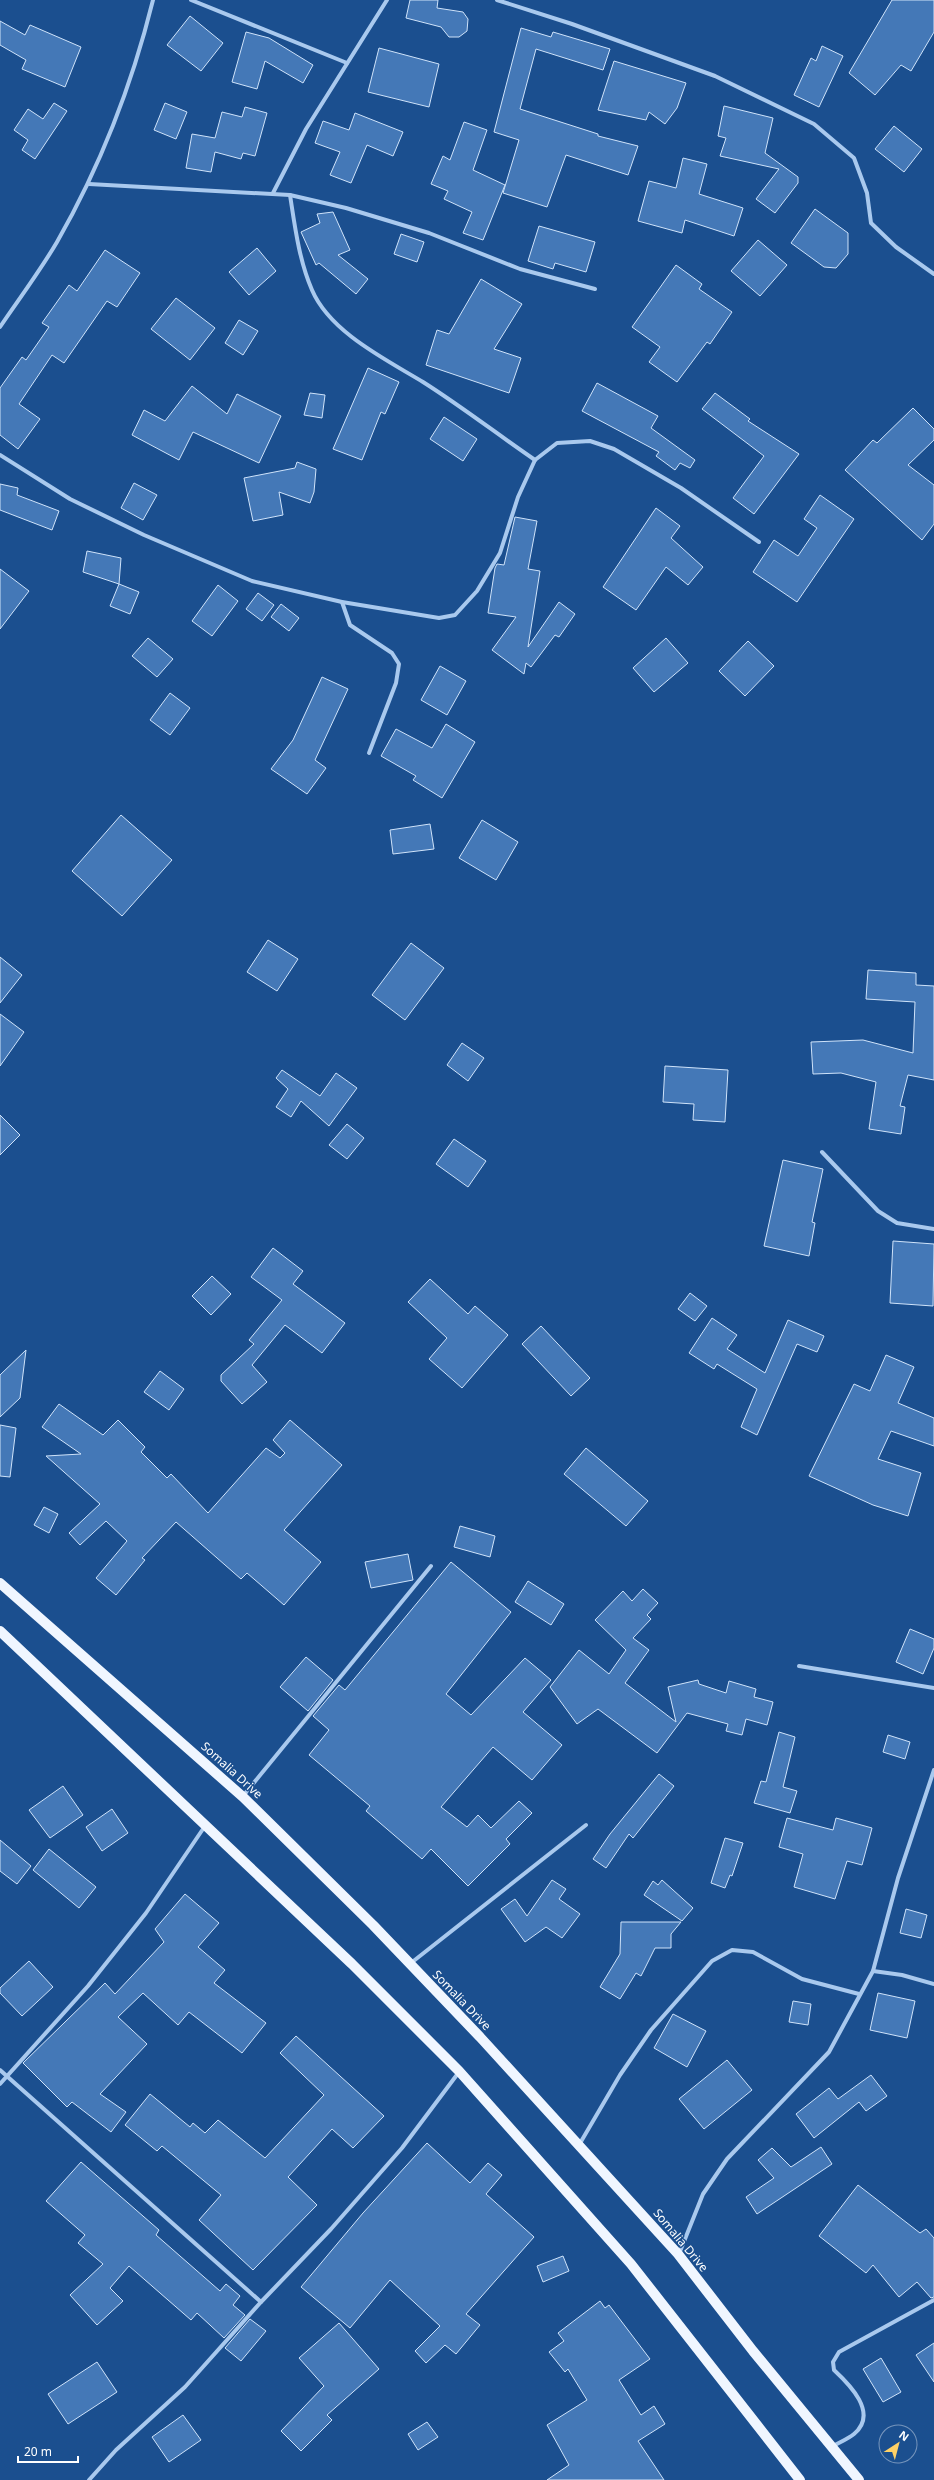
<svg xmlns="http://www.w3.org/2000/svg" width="934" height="2480" font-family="'Noto Sans',sans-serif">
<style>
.building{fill:#4478b7;stroke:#cfe3fa}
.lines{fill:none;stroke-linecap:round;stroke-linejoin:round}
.minor{stroke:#a9c9ee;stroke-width:4}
.primary{stroke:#f0f6ff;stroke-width:10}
.labels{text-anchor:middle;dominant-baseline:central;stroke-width:3;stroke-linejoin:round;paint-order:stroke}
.street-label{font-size:12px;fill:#fff;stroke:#1b4f8f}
</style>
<rect width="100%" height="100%" fill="#1b4f8f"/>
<!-- building -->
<g class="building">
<path d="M410,0H438L437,8L463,12L468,19L467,31L459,37H449L441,27L406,18Z"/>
<path d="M892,0H934V32L911,71L901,65L875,95L849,73Z"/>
<path d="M190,16L223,43L201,71L167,45Z"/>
<path d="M0,21L25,35L30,25L81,47L65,87L22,69L26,60L0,45Z"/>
<path d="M521,28L551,37L553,32L610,49L603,70L536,49L520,109L598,134V136L638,146L628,175L566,155L547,207L503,193L519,140L494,132Z"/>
<path d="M246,32L269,38L313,65L303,83L265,61L257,89L232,82Z"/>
<path d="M822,46L843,56L819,107L794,95L811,58L816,61Z"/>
<path d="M379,48L439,64L429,107L368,92Z"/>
<path d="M614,61L686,83L677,108L665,124L649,112L646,120L598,110Z"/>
<path d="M54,103L67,111L35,159L22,150L28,140L14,130L28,109L43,119Z"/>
<path d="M165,103L187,112L176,139L154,130Z"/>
<path d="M724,106L773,118L765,153L798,177V183L775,213L756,199L779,169L720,156L726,138L718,136Z"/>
<path d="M245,107L267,113L255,156L243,153L241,159L215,152L211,172L186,168L192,134L215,138L222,112L242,117Z"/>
<path d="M355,113L403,132L393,156L367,145L351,183L330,175L340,152L315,143L323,121L349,130Z"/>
<path d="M464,122L487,130L473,170L505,185L483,240L463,233L472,212L444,199L448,191L431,184L443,156L450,160Z"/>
<path d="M894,126L922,149L904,172L875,149Z"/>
<path d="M683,158L707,164L699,194L743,208L734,236L685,220L682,233L638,221L649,181L676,188Z"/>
<path d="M815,209L848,233V254L836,268L824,267L791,243Z"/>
<path d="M333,212L350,250L338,255L368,279L356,294L319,263L316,265L301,232L320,223L317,214Z"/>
<path d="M539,226L595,242L586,272L555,263L553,269L528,261Z"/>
<path d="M401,234L424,242L417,262L394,254Z"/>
<path d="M758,240L787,265L760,296L731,271Z"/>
<path d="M257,248L276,271L249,295L229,272Z"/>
<path d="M105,250L140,273L117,307L107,301L64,363L52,355L19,404L40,419L18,449L0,435V388L22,357L26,360L49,327L42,323L69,285L77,291Z"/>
<path d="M676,265L702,284L699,289L732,312L710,344L707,342L677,382L649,362L660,347L632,327Z"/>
<path d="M481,279L522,304L494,349L521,358L509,393L426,365L437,330L449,334Z"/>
<path d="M176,298L215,328L190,360L151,329Z"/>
<path d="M239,320L258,331L243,355L225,343Z"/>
<path d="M368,368L399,382L385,414L381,412L362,460L333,449Z"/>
<path d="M597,383L658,416L651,428L695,460L690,468L680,463L675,470L656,456L659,452L582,411Z"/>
<path d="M192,386L227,414L237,394L281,416L259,463L193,432L179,460L132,435L144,410L165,421Z"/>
<path d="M310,393L325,395L322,418L304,415Z"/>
<path d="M715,393L750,419L748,421L799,454L754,514L733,498L764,456L702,409Z"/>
<path d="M913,408L934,429V440L908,465L934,485V524L922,540L845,470L873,440L877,443Z"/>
<path d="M444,417L477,439L463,461L430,439Z"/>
<path d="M297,462L316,469L314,492L310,503L279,492L283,515L253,521L244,478L295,468Z"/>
<path d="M134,483L157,495L143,520L121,508Z"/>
<path d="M0,484L18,488L17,495L59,511L52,530L0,510Z"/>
<path d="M820,495L854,519L797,602L753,572L774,540L798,556L817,528L804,519Z"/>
<path d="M656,508L680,526L671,538L703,567L688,585L666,567L636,610L603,587Z"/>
<path d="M515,517L537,521L528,569L540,571L528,647L559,602L575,614L559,637L555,635L531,667L526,663L524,674L492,650L516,617L488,613L495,568L497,564L504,565Z"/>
<path d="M87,551L121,558L119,584L83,572Z"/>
<path d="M0,569L29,591L0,629Z"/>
<path d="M119,584L139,592L130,614L110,606Z"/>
<path d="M218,585L238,601L212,636L192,621Z"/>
<path d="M258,593L274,605L262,621L246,609Z"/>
<path d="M281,604L299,618L289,631L271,617Z"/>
<path d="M148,638L173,659L157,677L132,656Z"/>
<path d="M666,638L688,663L654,692L633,668Z"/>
<path d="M748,641L774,666L745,696L719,671Z"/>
<path d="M440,666L466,681L447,715L421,700Z"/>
<path d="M322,677L348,689L315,760L326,768L307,794L271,769L293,740Z"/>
<path d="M170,693L190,708L170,735L150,720Z"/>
<path d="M446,724L475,742L442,798L413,780L416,776L381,756L396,729L432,748Z"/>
<path d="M121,815L172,860L122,916L72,871Z"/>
<path d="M482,820L518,842L496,880L459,858Z"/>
<path d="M430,824L434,849L393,854L390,830Z"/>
<path d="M268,940L298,959L277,991L247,972Z"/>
<path d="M411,943L444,968L405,1020L372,995Z"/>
<path d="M0,957L22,975L0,1003Z"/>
<path d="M868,970L916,973V985L934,986V1080L908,1075L900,1106L905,1107L901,1134L869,1129L876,1082L841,1073L813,1074L811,1042L863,1040L913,1053L915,1002L866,999Z"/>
<path d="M0,1014L24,1032L0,1066Z"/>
<path d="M462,1043L484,1058L468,1081L447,1065Z"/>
<path d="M665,1066L728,1070L725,1122L693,1120L694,1104L663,1102Z"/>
<path d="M282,1070L320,1096L336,1073L357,1088L329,1126L301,1101L291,1117L276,1107L288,1089L276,1078Z"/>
<path d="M0,1115L20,1135L0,1155Z"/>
<path d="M347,1124L364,1138L347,1159L329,1145Z"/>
<path d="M454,1139L486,1161L468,1187L436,1164Z"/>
<path d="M783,1160L823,1169L812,1222L815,1223L809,1256L764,1246Z"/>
<path d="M893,1241L934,1244L933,1306L890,1303Z"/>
<path d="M273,1248L303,1271L293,1284L345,1323L322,1353L285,1325L252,1365L267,1382L242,1404L221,1381V1375L254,1344L249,1340L282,1300L251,1277Z"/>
<path d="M212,1276L231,1294L211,1315L192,1296Z"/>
<path d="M430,1279L468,1314L475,1306L508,1335L462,1388L429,1359L447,1338L408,1302Z"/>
<path d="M690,1293L707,1306L695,1321L678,1309Z"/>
<path d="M712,1318L737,1335L727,1349L765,1373L788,1320L824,1336L817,1352L797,1344L757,1435L741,1427L757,1389L717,1364L714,1369L689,1353Z"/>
<path d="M541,1326L590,1378L571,1396L522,1344Z"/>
<path d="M26,1350L20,1398L0,1417V1375Z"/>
<path d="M886,1355L914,1367L898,1403L934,1418V1446L891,1431L878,1459L921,1473L908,1516L873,1505L809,1476L854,1384L870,1391Z"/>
<path d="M160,1371L184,1389L169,1410L144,1392Z"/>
<path d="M59,1404L103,1435L118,1420L145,1447L141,1452L167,1478L171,1474L208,1513L266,1448L280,1458L285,1453L273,1440L290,1420L342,1465L284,1530L321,1562L284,1605L247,1573L241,1579L176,1522L142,1558L145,1560L116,1595L96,1578L127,1541L106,1521L80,1545L69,1533L100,1504L46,1456L81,1454L42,1427Z"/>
<path d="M0,1425L16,1428L10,1477L0,1476Z"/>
<path d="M586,1448L648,1501L626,1526L564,1474Z"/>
<path d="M44,1507L58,1514L49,1533L34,1525Z"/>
<path d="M460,1526L495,1536L490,1557L454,1547Z"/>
<path d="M408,1554L413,1580L371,1588L365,1562Z"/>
<path d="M451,1562L511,1612L446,1694L471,1715L525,1658L551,1680L523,1712L562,1745L532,1780L493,1747L441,1807L467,1827L478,1815L491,1828L519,1801L532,1813L506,1839L510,1844L468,1886L431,1849L422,1859L366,1811L370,1806L309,1755L329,1730L313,1716L339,1685L345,1690Z"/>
<path d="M528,1581L564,1604L551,1625L515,1602Z"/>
<path d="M643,1589L658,1603L647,1615L651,1619L633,1638L649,1650L625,1683L676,1722L668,1687L698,1680L699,1684L726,1693L729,1681L756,1689L754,1697L773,1702L767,1725L746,1719L742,1735L726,1731L728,1724L687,1713L657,1753L598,1709L577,1724L550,1687L579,1650L609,1674L626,1650L595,1620L623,1591L632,1601Z"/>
<path d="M910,1629L934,1639V1648L923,1674L896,1662Z"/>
<path d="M306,1657L333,1680L308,1711L280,1687Z"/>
<path d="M779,1732L795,1737L783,1787L797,1791L790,1813L754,1803L761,1781L766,1782Z"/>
<path d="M888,1735L910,1742L905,1759L883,1752Z"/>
<path d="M659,1774L674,1786L633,1838L629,1834L606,1868L593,1859L610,1834Z"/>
<path d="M63,1786L83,1815L50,1838L29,1810Z"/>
<path d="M112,1809L128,1833L102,1851L86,1827Z"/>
<path d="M787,1818L833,1830L836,1818L872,1828L862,1865L847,1861L835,1899L794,1887L803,1854L779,1847Z"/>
<path d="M725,1838L743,1843L732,1876L730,1875L725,1888L711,1883Z"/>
<path d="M0,1840L31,1866L17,1884L0,1871Z"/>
<path d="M49,1849L96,1887L79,1908L33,1870Z"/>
<path d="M552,1880L566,1889L559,1899L580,1914L562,1938L546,1927L525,1942L501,1909L515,1899L527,1916Z"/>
<path d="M662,1880L693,1908L682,1921L644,1895L653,1881L658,1885Z"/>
<path d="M185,1894L219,1923L198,1947L225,1970L214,1983L266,2023L242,2053L189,2012L178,2025L143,1993L118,2017L147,2044L100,2094L126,2112L111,2132L72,2102L67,2107L23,2063L105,1983L115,1994L164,1942L155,1929Z"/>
<path d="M906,1909L927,1915L921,1938L900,1933Z"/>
<path d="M621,1922H681L671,1934V1948H655L641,1976L636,1973L620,1999L600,1987L620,1954Z"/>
<path d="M29,1961L53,1987L22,2016L0,1993V1988Z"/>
<path d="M878,1993L915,2001L907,2038L870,2030Z"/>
<path d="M793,2001L811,2004L808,2025L789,2022Z"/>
<path d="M673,2014L706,2031L687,2067L654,2048Z"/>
<path d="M296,2036L384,2116L353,2148L332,2129L288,2177L317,2205L253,2270L199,2220L221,2195L162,2146L157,2151L125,2125L150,2094L190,2127L193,2123L205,2133L218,2120L265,2158L324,2095L280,2053Z"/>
<path d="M727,2060L752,2090L704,2129L679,2099Z"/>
<path d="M871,2075L887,2096L866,2111L859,2102L814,2138L796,2114L829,2088L838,2099Z"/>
<path d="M427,2143L470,2183L488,2163L502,2175L486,2194L534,2237L466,2314L480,2325L456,2354L445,2345L426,2363L415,2351L440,2326L390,2280L350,2328L301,2287L363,2213Z"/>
<path d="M821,2147L832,2164L757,2214L746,2197L774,2178L758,2160L772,2148L791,2167Z"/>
<path d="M81,2162L159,2230L156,2235L220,2291L226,2284L240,2296L233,2305L245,2315L224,2338L197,2313L191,2320L129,2266L110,2288L123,2301L97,2325L70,2295L103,2264L78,2243L85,2235L46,2201Z"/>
<path d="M858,2185L920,2233L926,2229L934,2238V2297L931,2298L917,2282L899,2297L873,2265L866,2273L819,2236Z"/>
<path d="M563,2256L569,2271L543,2282L537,2266Z"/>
<path d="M600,2301L605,2308L609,2305L650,2359L619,2380L641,2415L654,2406L665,2424L638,2441L664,2480H547L569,2465L547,2425L587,2400L568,2369L565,2372L549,2352L564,2341L558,2333Z"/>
<path d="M250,2319L266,2331L241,2361L225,2348Z"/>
<path d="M339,2323L379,2369L327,2415L332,2420L301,2451L281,2431L324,2386L299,2358Z"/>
<path d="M934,2343V2382L916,2355Z"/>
<path d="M881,2358L901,2392L883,2402L863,2369Z"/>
<path d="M97,2362L117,2392L68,2424L48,2394Z"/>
<path d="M183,2415L201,2440L169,2462L152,2437Z"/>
<path d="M427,2422L438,2437L418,2450L408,2434Z"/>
</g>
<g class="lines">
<!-- minor -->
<g class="minor">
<path d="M191,0L347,63"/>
<path d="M497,0L572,24L715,76L814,124L854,158L867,193L871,223L896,247L934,274"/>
<path d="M89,184L290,195L346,208L429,233L520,269L595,289"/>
<path d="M273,193L306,129L387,0"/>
<path d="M290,195C295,227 299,260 312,290C330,332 385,359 423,382C461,406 497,434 535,460"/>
<path d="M0,327C19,299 40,271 57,242C101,165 132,85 153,0"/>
<path d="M0,455L70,499L144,535L252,581L342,602L439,618L455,615L477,591L500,553L518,497L535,460L557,443L590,441L614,449L681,488L759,542"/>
<path d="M342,602L350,625L392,653L399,664L396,683L369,753"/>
<path d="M822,1152L878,1211L897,1223L934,1229"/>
<path d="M799,1666L934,1688"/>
<path d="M243,1796L431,1566"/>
<path d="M411,1963L586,1825"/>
<path d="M873,1971L902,1975L934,1984"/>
<path d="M0,2070L261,2302"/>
<path d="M0,2084L88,1986L146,1913L205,1826"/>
<path d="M579,2145L620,2075L651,2030L712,1961L732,1950L753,1952L802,1979L859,1994"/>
<path d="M679,2254L703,2194L727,2159L829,2052L873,1971L898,1878L934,1770"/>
<path d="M833,2446C840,2442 848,2439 854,2434C879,2413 849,2384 834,2370L833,2362L839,2352L934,2300"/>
<path d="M89,2480L116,2450L185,2387L261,2302L331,2229L402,2148L459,2072"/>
</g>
<!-- primary -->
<g class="primary">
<path d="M0,1583L243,1797L373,1925L480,2037L678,2254L753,2351L859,2480"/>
<path d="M0,1631L352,1964L459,2071L631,2264L800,2480"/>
</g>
</g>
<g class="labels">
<!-- street labels -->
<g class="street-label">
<text transform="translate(232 1770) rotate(42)">Somalia Drive</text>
<text transform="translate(462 2000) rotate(46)">Somalia Drive</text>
<text transform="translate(681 2240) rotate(50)">Somalia Drive</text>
</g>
</g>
<!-- north arrow -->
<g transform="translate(898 2444) rotate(36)"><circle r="19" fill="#1b4f8f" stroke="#7695bc"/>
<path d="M0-3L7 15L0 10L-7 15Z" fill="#ffd166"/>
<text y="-6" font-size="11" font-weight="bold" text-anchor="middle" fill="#ffffff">N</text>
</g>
<!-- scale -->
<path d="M18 2456v6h60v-6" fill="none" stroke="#ffffff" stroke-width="2"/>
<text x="24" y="2456" font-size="12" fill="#ffffff" stroke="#1b4f8f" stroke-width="3" paint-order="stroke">20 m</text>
</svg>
